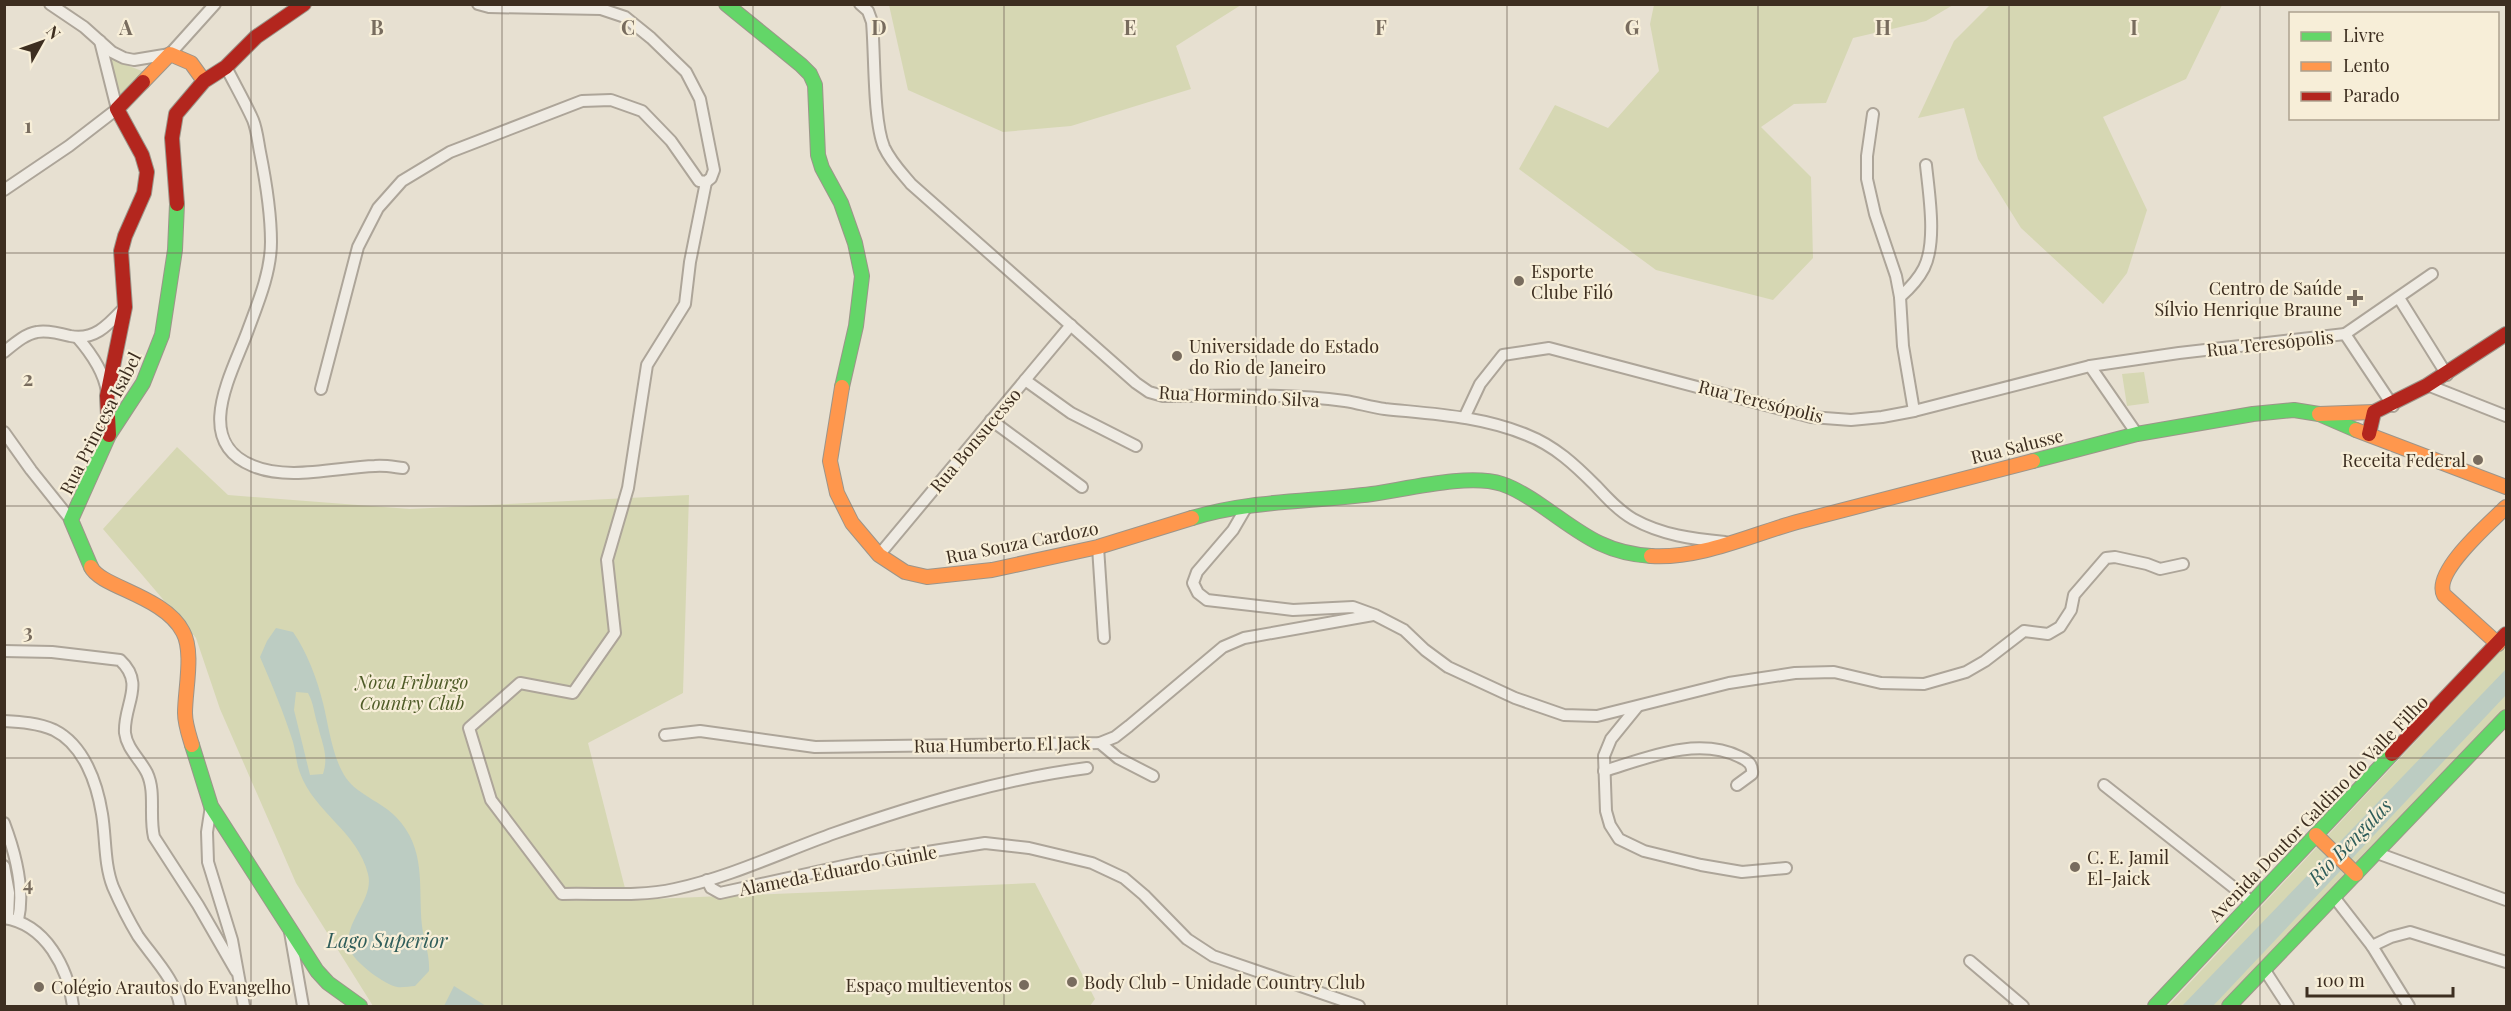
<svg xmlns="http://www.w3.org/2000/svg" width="2511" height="1011" font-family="'Playfair Display',serif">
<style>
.green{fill:#d6d7b3}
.water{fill:#bcccc2;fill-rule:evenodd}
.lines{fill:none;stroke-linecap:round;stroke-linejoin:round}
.street-casing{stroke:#ada599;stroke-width:14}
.fast-casing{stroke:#9c958a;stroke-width:16}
.slow-casing{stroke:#9c958a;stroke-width:16}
.jam-casing{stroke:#9c958a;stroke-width:16}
.street{stroke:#efebe3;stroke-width:10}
.fast{stroke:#63d668;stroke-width:14}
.slow{stroke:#ff974d;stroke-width:14}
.jam{stroke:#b3261e;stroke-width:14}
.grid{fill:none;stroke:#786c5e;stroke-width:1.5;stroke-opacity:0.55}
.poi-dot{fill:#786c5e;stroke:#f7eed8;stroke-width:2}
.labels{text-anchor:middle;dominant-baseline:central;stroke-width:4.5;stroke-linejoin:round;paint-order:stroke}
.poi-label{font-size:18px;fill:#3d2e20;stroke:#f7eed8;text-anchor:start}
.street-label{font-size:18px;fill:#3d2e20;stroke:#f7eed8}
.park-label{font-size:18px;font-style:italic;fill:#4d5a26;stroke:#f7eed8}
.water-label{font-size:20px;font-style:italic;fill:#2f5d5a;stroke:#f7eed8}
.grid-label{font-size:20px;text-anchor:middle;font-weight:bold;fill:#786c5e;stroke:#f7eed8;stroke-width:4.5;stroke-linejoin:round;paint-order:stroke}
</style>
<rect width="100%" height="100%" fill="#e7e0d1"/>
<!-- green -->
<g class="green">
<path d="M889,5H1241L1176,46L1191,89L1071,126L1003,132L908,90Z"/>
<path d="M1654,5H1953L1926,21L1853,38L1826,103L1794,104L1761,127L1811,177L1813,258L1773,300L1656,270L1519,169L1555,105L1608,128L1659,71L1650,24Z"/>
<path d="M1990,5H2222L2186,79L2103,117L2147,210L2127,273L2103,304L2021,228L1978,159L1964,108L1918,118L1954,41Z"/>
<path d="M106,57L147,73L121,95Z"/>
<path d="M2144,372L2149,403L2127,406L2122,374Z"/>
<path d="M177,447L228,495L410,509L689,495L683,693L588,743L628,900L1035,883L1095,999L1090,1006H373L296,883L220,709L196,638L103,529Z"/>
<path d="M2506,645V709L2223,1006H2168Z"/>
</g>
<!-- water -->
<g class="water">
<path d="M276,628L293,632C307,652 317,679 323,703C329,727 332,757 346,778C358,795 382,802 396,817C427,849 418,886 422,926C424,941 430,955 429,971L415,986C410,986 402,988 397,987C384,984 357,964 351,952C339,925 375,901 368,874C358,832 314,812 300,773C296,763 296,752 293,742C284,713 272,685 260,657L267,641ZM296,692L308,693C314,704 314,714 318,726C322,744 329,755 323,774L310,775L294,710Z"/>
<path d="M2506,669V695L2213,1006H2182Z"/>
<path d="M454,986L486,1006H444Z"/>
</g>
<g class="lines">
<defs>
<g id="street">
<path d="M50,4L84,27L112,52L124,58L134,60L170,54L215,4"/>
<path d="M860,4L868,11L872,22C875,54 873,120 884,147C891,162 901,172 911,184L1136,383L1149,392L1163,396C1223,396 1285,393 1345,401C1358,403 1371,407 1385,409C1433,414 1481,416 1527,435C1555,446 1575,465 1596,486C1607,498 1619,511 1633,519C1662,535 1692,539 1725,542"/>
<path d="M226,67C235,85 245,102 253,120C257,130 258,142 260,152C266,182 271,211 271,242C271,272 258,303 248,330C233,372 191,441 253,466C288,481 338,467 375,466C384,465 394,467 403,468"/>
<path d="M1873,114L1867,156V179L1875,214L1896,276L1900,297L1903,346L1914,411"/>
<path d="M706,182L690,262L685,304L647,365L628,488L607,560L615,633L573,693L520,683L469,728L491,800L562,894C599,893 639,897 675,889C730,877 782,852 835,833C916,805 1001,779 1087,768"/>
<path d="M4,190L69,146L117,109L100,41"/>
<path d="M1900,297C1909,289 1918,280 1924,268C1937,242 1929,194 1926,165"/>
<path d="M2399,298L2447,375"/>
<path d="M2345,334L2393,406"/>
<path d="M77,337C91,353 104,371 107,392"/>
<path d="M4,352C14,344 25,334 37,332C47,330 59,333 70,336C95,341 109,324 125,307"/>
<path d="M2090,366L2179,353L2345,334L2432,274"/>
<path d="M1025,380L1071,413L1136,446"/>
<path d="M2430,386L2506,416"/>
<path d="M321,389L358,247L378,208L402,181L450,152L582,101L611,100L642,111L671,141L699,181L706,182L711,178L714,170L700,99L686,72L651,38L625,17L601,9L489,7L478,4"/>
<path d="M1465,416L1480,384L1503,355L1549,348L1811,417L1851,420L1882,417L1914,411L2090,366L2137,434"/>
<path d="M991,420L1082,487"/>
<path d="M4,432L31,470L71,520"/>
<path d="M1247,506L1233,530L1197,572L1193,583L1198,593L1207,600L1293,610L1353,607L1375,615L1404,630L1425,650L1448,667L1515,698L1564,715L1597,716L1729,683L1795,673L1834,672L1881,683L1924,684L1966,672L1985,661L2024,631L2048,634L2060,627L2071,610L2074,595L2106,558L2115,557L2147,564L2160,569L2183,564"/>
<path d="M1098,547L1104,638"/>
<path d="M879,555L1071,325"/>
<path d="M4,651L52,652L120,660C146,684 123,705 125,733C127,749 140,759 147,773C156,792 149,816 154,837L198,905L236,971"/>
<path d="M1637,707L1611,739L1604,756L1606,811L1610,825L1619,839L1644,851L1701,865L1742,872L1786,868"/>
<path d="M4,721C21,722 38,723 54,730C84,745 97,783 102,814C106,838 104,864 113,887C120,903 129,921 138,936C152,956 177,982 180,1006"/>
<path d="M665,735L700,731L815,747L1100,743L1115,737L1129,726L1223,647L1244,638L1373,615"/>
<path d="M1100,743L1118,758L1153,776"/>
<path d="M1604,771C1647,758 1697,736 1740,757C1749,761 1753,765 1752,774L1737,785"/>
<path d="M2104,785L2252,902"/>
<path d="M211,806L207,832L208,862L232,940L244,1006"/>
<path d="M4,823C15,852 25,889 18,920"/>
<path d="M2377,853L2506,900"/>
<path d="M4,866L9,893L8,918"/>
<path d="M707,880L711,888L720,893L857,863L985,843L1029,848L1092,863L1124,878L1144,895L1187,939L1213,956L1359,1006"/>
<path d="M2334,897L2372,946L2409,1006"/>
<path d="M4,918C46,924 68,968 73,1006"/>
<path d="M290,932L303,1006"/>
<path d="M2372,946L2391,937L2410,932L2506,962"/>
<path d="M1970,961L2023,1006"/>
<path d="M2264,969L2288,1006"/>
</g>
<g id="fast">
<path d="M726,4L801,65L810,74L815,85L818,155L822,168L841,203L855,243L862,276L856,326L842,387"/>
<path d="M2033,461L2137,434L2253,414L2294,410L2319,414L2356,430"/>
<path d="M1192,518C1250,500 1312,502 1372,494C1407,489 1469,473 1502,484C1517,489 1529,497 1542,506C1580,532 1602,553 1651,556"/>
<path d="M91,567L71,520L109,435L143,383L162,335L175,250L177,204"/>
<path d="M192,745L211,806L317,971L328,983L360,1006"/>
<path d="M2155,1006L2392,754"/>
<path d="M2229,1006L2506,717"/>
</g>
<g id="slow">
<path d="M143,82L170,54L191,63L204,81"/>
<path d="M842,387L830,461L837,493L852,523L879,555L905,572L927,577L992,570L1098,547L1192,518"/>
<path d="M2319,414L2374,412"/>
<path d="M2356,430L2506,487"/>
<path d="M1651,556C1701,559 1750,535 1797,522C1876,501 1954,482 2033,461"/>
<path d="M91,567C100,587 165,596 183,632C194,652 185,690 185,713C185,724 189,735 192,745"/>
<path d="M2498,644L2444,595C2432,572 2490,523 2506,507"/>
<path d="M2316,835L2356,874"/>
</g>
<g id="jam">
<path d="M177,204L172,138L176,114L204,81L226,67L256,37L304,4"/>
<path d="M2369,434L2374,412L2426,386L2506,334"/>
<path d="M109,435L107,396L125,307L121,251L125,236L144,193L147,172L142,155L117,109L143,82"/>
<path d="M2392,754L2506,634"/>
</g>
</defs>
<!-- street casing -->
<use href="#street" class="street-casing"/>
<!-- fast casing -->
<use href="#fast" class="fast-casing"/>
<!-- slow casing -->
<use href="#slow" class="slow-casing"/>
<!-- jam casing -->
<use href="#jam" class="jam-casing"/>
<!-- street -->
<use href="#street" class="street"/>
<!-- fast -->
<use href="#fast" class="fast"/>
<!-- slow -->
<use href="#slow" class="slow"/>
<!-- jam -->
<use href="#jam" class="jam"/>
</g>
<!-- grid -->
<path class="grid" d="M251,4V1006M502,4V1006M753,4V1006M1004,4V1006M1256,4V1006M1507,4V1006M1758,4V1006M2009,4V1006M2260,4V1006M4,253H2506M4,506H2506M4,758H2506"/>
<!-- markers -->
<g class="poi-dot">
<circle cx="1519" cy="281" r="6"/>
<path d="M2352 289h6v6h6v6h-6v6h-6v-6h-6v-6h6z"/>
<circle cx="1177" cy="356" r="6"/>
<circle cx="2478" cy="460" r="6"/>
<circle cx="2075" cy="867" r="6"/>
<circle cx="1072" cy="982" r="6"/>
<circle cx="1024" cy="985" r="6"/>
<circle cx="39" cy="987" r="6"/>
</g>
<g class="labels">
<!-- poi labels -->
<g class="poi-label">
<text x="1531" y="271">Esporte<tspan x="1531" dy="21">Clube Filó</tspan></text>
<text x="2342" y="288" text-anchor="end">Centro de Saúde<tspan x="2342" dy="21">Sílvio Henrique Braune</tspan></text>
<text x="1189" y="346">Universidade do Estado<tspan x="1189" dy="21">do Rio de Janeiro</tspan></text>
<text x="2466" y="460" text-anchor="end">Receita Federal</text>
<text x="2087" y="857">C. E. Jamil<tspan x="2087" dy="21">El-Jaick</tspan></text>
<text x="1084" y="982">Body Club - Unidade Country Club</text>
<text x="1012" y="985" text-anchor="end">Espaço multieventos</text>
<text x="51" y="987">Colégio Arautos do Evangelho</text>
</g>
<!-- street labels -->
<g class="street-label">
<text transform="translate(2270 343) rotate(-6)">Rua Teresópolis</text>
<text transform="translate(1239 396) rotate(3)">Rua Hormindo Silva</text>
<text transform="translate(1761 401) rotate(14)">Rua Teresópolis</text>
<text transform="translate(100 423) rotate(-63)">Rua Princesa Isabel</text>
<text transform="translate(975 440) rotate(-50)">Rua Bonsucesso</text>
<text transform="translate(2017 446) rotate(-14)">Rua Salusse</text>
<text transform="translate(1022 542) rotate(-11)">Rua Souza Cardozo</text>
<text transform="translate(1002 744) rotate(-1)">Rua Humberto El Jack</text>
<text transform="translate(2318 808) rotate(-46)">Avenida Doutor Galdino do Valle Filho</text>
<text transform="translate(838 870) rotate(-11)">Alameda Eduardo Guinle</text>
</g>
<!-- park labels -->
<g class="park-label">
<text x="412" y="682">Nova Friburgo<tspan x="412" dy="21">Country Club</tspan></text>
</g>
<!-- water labels -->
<g class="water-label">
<text transform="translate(2349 841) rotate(-46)">Rio Bengalas</text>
<text x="387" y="939">Lago Superior</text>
</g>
</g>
<g class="grid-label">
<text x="126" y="35">A</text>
<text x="377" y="35">B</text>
<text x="628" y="35">C</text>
<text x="879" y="35">D</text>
<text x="1130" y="35">E</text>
<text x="1381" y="35">F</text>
<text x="1632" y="35">G</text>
<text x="1883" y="35">H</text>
<text x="2134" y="35">I</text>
<text x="28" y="133">1</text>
<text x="28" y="386">2</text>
<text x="28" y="639">3</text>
<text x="28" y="891">4</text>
</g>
<!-- border -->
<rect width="2511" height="1011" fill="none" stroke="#3d2e20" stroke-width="12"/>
<!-- legend -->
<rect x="2289" y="12" width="210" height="108" fill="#f7eed8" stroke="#ada18e" stroke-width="1.5"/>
<rect x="2301" y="32" width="30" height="9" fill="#63d668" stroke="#ada18e" stroke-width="1.5"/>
<text x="2343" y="42" font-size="18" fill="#3d2e20">Livre</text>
<rect x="2301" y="62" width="30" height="9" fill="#ff974d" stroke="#ada18e" stroke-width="1.5"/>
<text x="2343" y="72" font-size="18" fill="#3d2e20">Lento</text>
<rect x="2301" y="92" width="30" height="9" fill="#b3261e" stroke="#ada18e" stroke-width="1.5"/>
<text x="2343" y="102" font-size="18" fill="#3d2e20">Parado</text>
<!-- north arrow -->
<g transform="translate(42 42) rotate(50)" stroke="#f7eed8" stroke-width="4.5" paint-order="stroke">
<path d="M0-4.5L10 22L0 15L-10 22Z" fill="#3d2e20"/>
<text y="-9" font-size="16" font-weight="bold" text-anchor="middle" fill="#3d2e20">N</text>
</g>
<!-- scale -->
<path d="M2307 987v9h146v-9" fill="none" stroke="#3d2e20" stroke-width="3"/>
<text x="2316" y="987" font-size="18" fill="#3d2e20" stroke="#f7eed8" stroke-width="4.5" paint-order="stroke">100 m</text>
</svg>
